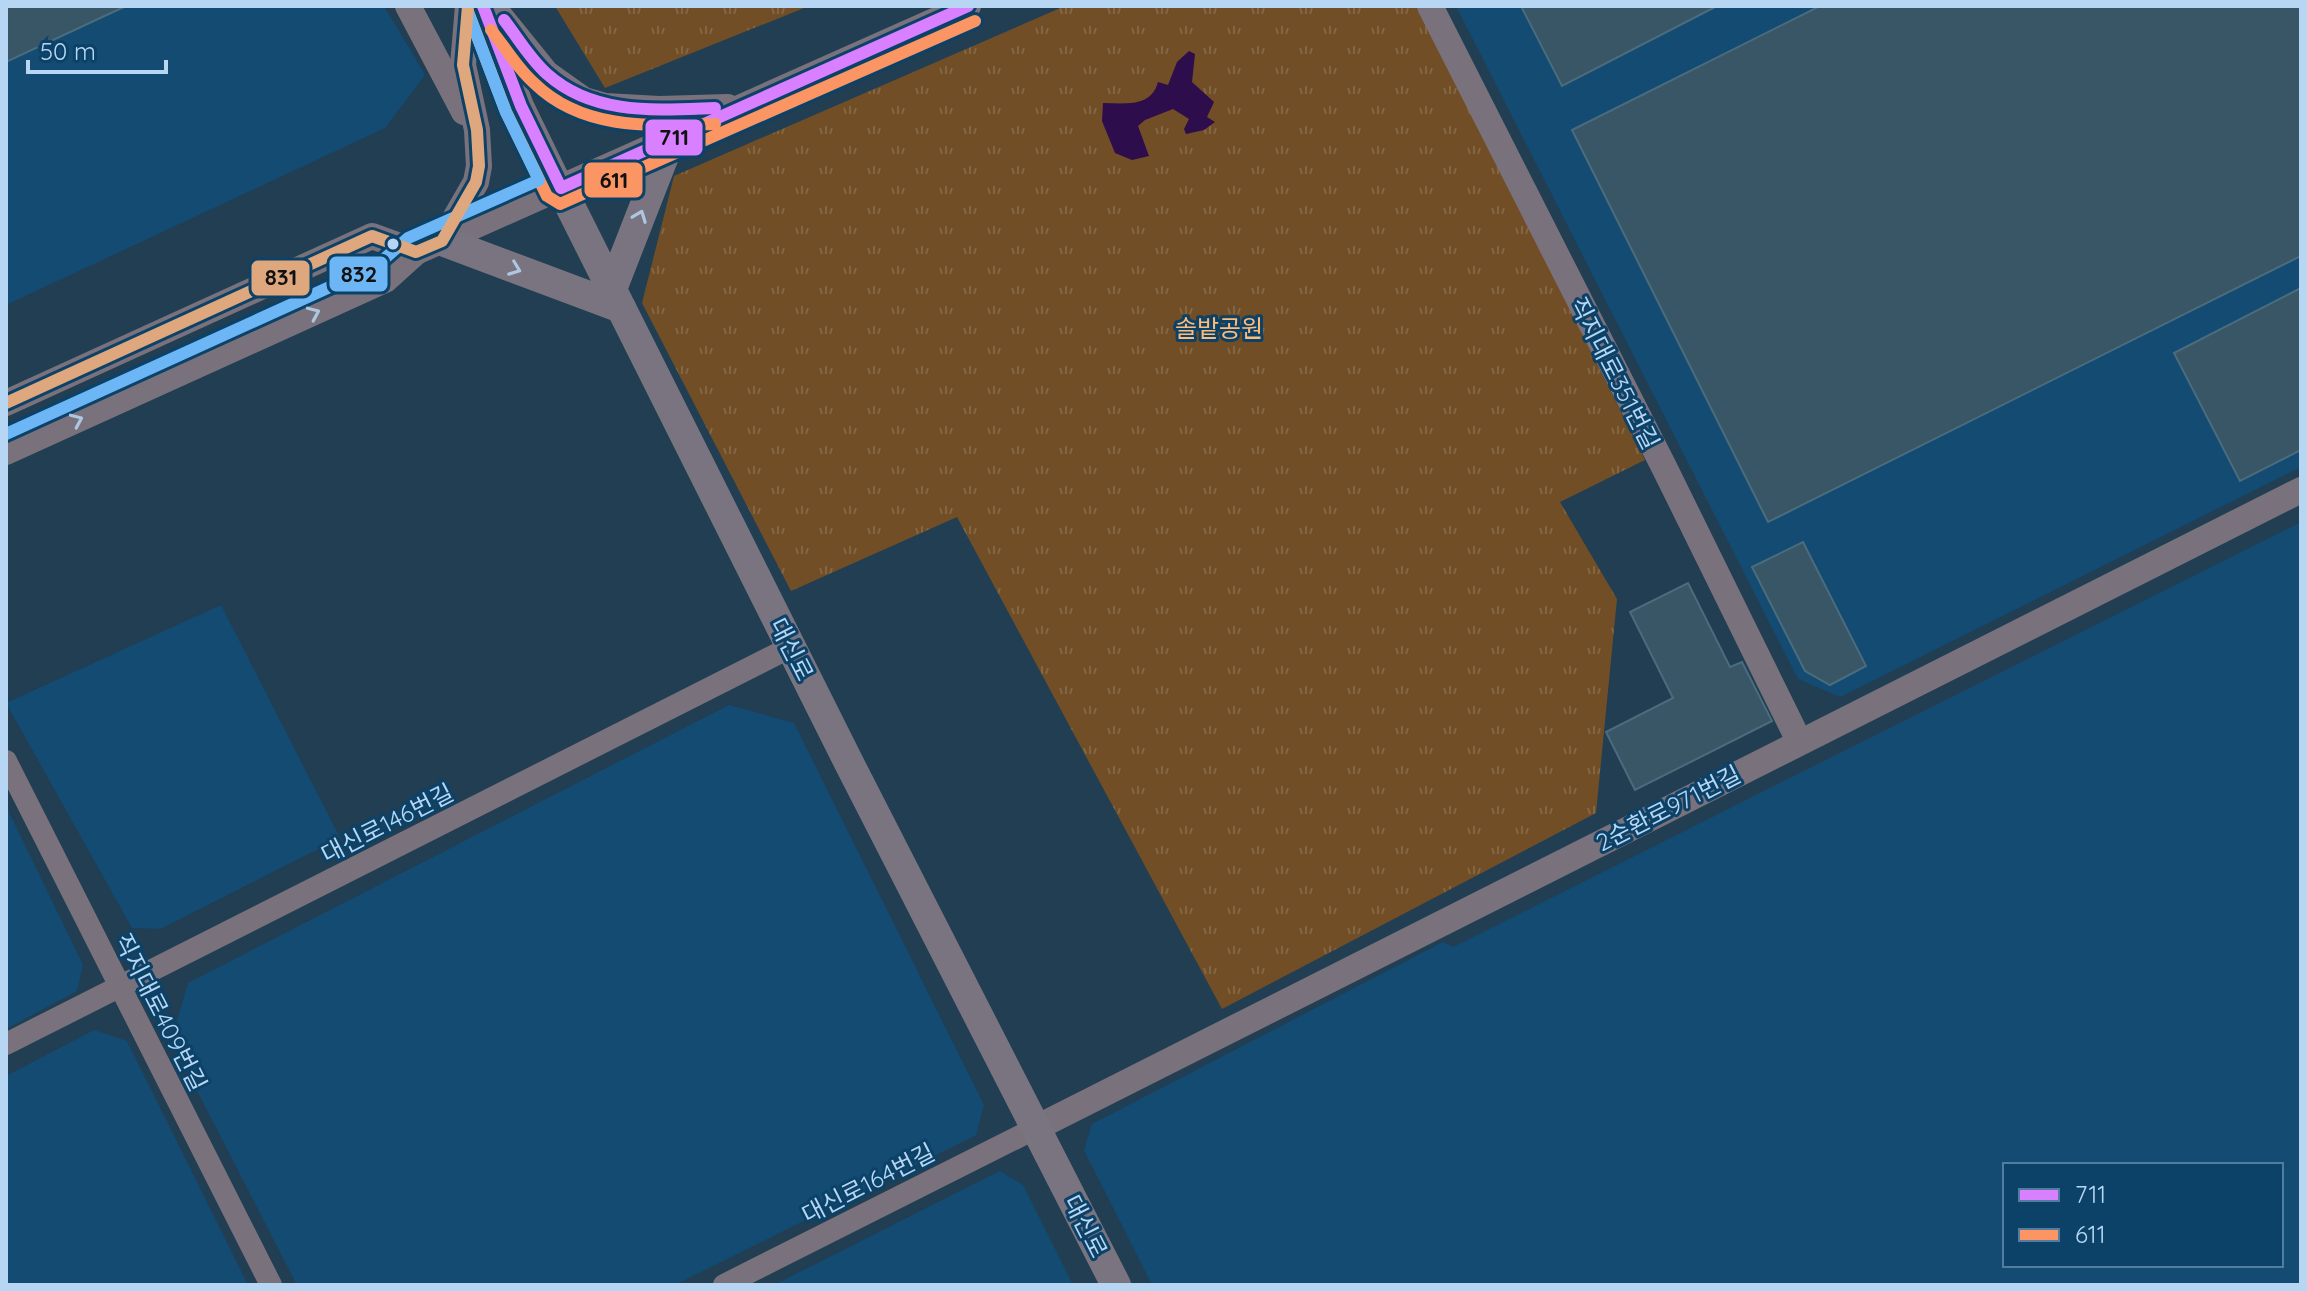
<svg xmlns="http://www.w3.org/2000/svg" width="2307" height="1291" font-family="Quicksand,'Noto Sans KR',sans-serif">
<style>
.built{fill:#134b73;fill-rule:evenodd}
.park{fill:url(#park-tufts)}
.water{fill:#2e0d4c}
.building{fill:#385666;stroke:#4b6c7c;stroke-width:2}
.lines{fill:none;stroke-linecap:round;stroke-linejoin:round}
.minor{stroke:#79727c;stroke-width:22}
.tertiary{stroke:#79727c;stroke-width:26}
.secondary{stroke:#797480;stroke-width:30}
.bus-1-casing{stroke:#0c4268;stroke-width:18}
.bus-2-casing{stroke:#0c4268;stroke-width:18}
.bus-3-casing{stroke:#0c4268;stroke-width:18}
.bus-4-casing{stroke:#0c4268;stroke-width:18}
.bus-1{stroke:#d880ff;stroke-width:12}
.bus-2{stroke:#fb9564;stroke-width:12}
.bus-3{stroke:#6db6f5;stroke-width:12}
.bus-4{stroke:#dfa77e;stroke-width:12}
.oneway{stroke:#adc7e2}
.oneway2{stroke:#adc7e1}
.bus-dot{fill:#b6d6f3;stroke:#0c4268;stroke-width:3}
.labels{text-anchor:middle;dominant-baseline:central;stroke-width:6;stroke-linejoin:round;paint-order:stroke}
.park-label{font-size:24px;fill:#ffbc78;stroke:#0c4268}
.street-label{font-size:24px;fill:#b6d6f3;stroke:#0c4268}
.line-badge{stroke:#0c4268;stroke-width:3}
.pale-badge-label{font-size:22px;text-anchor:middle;font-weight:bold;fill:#111}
</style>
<defs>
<pattern id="park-tufts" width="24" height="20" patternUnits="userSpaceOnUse" patternTransform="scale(2)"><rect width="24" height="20" fill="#714e25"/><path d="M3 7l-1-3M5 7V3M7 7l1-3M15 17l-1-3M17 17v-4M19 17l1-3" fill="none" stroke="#836745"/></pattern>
</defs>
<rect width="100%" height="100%" fill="#213e53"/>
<!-- built -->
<g class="built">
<path d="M6,6H384L425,75L385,128L6,305Z"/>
<path d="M1456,6H2301V467L1840,697L1798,679Z"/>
<path d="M2301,522V1285H1152L1084,1150L1092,1124L1443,942L1453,947ZM2005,1165H2281V1265H2005Z"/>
<path d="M221,605L340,838L160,929L132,928L6,703Z"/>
<path d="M729,705L794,723L984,1105L976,1135L675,1285H297L171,1040L188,983Z"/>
<path d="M6,806L83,965L77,991L6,1029Z"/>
<path d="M94,1030L127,1041L248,1285H6V1076Z"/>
<path d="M1000,1171L1023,1185L1073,1285H774Z"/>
</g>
<!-- park -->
<g class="park">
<path d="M555,6H809L605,88Z"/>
<path d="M1065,6H1418L1645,460L1560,502L1617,599L1596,813L1222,1009L957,517L791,591L642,303L674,176Z"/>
</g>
<!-- water -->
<path class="water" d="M1189,51L1195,54L1192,82L1214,102L1207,117L1215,122L1204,130L1186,134L1184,129L1189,119L1173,109L1145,120L1138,126L1149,156L1132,160L1115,153L1102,121L1103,103C1125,103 1151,108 1158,82L1168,85L1177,62Z"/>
<!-- building -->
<g class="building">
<path d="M6,6H126L6,62Z"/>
<path d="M1521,6H1717L1562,86Z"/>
<path d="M1820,6H2301V256L1768,522L1572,130Z"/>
<path d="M2301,288V450L2240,481L2174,353Z"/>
<path d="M1803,542L1866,666L1830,685L1805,671L1752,567Z"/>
<path d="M1688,583L1730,667L1742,662L1772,721L1635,790L1606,732L1673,698L1630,612Z"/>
</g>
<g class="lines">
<!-- minor -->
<g class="minor">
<path d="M6,761L271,1285"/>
<path d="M6,1044L791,647"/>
<path d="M724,1285L1036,1128"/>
</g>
<!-- tertiary -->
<g class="tertiary">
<path d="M408,6L464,112"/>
<path d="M492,6L546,73L584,100L605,106L659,109L728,107"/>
<path d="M1430,6L1664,467L1799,741"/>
<path d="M483,8L521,106L561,188"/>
<path d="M442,241L476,182L479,166L477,130L463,65L468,6"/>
<path d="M6,403L372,236L416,252"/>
<path d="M6,452L385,280L416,252L968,6"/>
<path d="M1036,1128L2301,490"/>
</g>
<!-- secondary -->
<g class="secondary">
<path d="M561,188L848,761L1116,1285"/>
<path d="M442,241L621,308"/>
<path d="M612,289L671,138"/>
</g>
<defs>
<g id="bus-1">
<path d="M483,6L521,106L561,188L968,6"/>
<path d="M504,20C518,38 530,59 547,74C594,116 657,110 715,108"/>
</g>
<g id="bus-2">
<path d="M468,12L506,112L547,196L560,204L975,21"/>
<path d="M491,30C506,48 517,68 534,83C583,131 652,126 715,124"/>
</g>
<path id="bus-3" d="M6,434L376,266L408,238L539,180L506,112L468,12"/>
<path id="bus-4" d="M6,403L372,236L416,252L442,241L476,182L479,166L477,130L463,65L468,6"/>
</defs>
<!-- bus-1 casing -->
<use href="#bus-1" class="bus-1-casing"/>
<!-- bus-2 casing -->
<use href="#bus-2" class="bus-2-casing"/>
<!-- bus-3 casing -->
<use href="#bus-3" class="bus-3-casing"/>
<!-- bus-4 casing -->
<use href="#bus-4" class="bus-4-casing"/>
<!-- bus-1 -->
<use href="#bus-1" class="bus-1"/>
<!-- bus-2 -->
<use href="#bus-2" class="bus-2"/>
<!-- bus-3 -->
<use href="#bus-3" class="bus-3"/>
<!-- bus-4 -->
<use href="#bus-4" class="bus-4"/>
</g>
<!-- one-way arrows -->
<defs><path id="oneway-chevron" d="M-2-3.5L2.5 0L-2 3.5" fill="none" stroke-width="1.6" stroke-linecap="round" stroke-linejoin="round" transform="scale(2)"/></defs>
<g class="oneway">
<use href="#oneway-chevron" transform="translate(640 216) rotate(-69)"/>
<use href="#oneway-chevron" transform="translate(515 269) rotate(21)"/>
</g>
<g class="oneway2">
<use href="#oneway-chevron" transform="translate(314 313) rotate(-24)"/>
<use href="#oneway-chevron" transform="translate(77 420) rotate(-24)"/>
</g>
<!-- markers -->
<circle class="bus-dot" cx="393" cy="244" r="7"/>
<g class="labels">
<!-- park labels -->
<g class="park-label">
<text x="1219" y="328">솔밭공원</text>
</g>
<!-- street labels -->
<g class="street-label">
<text transform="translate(1615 373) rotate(63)">직지대로351번길</text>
<text transform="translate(792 649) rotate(63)">대신로</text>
<text transform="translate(1668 808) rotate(-27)">2순환로971번길</text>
<text transform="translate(387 823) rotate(-27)">대신로146번길</text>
<text transform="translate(161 1012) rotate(63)">직지대로409번길</text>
<text transform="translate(868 1183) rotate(-27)">대신로164번길</text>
<text transform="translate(1086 1226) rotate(63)">대신로</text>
</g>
</g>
<g class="line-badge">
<rect x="644" y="118" width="60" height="39" rx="8" fill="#d880ff"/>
<rect x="583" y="161" width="61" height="38" rx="8" fill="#fb9564"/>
<rect x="328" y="255" width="61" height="38" rx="8" fill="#6db6f5"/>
<rect x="250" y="259" width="61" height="38" rx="8" fill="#dfa77e"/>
</g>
<g class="pale-badge-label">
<text x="674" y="145">711</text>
<text x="614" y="188">611</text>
<text x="359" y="282">832</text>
<text x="281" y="285">831</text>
</g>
<!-- border -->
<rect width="2307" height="1291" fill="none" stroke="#b6d6f3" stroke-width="16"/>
<!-- legend -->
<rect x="2003" y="1163" width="280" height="104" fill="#0c4268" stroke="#507da0" stroke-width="2"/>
<rect x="2019" y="1189" width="40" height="12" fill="#d880ff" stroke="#507da0" stroke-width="2"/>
<text x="2075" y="1203" font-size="24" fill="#b6d6f3">711</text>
<rect x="2019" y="1229" width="40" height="12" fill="#fb9564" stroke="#507da0" stroke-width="2"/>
<text x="2075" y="1243" font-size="24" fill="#b6d6f3">611</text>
<!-- scale -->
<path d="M28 60v12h138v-12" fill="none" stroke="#b6d6f3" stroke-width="4"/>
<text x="40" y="60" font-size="24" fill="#b6d6f3" stroke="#0c4268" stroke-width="6" paint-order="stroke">50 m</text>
</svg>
